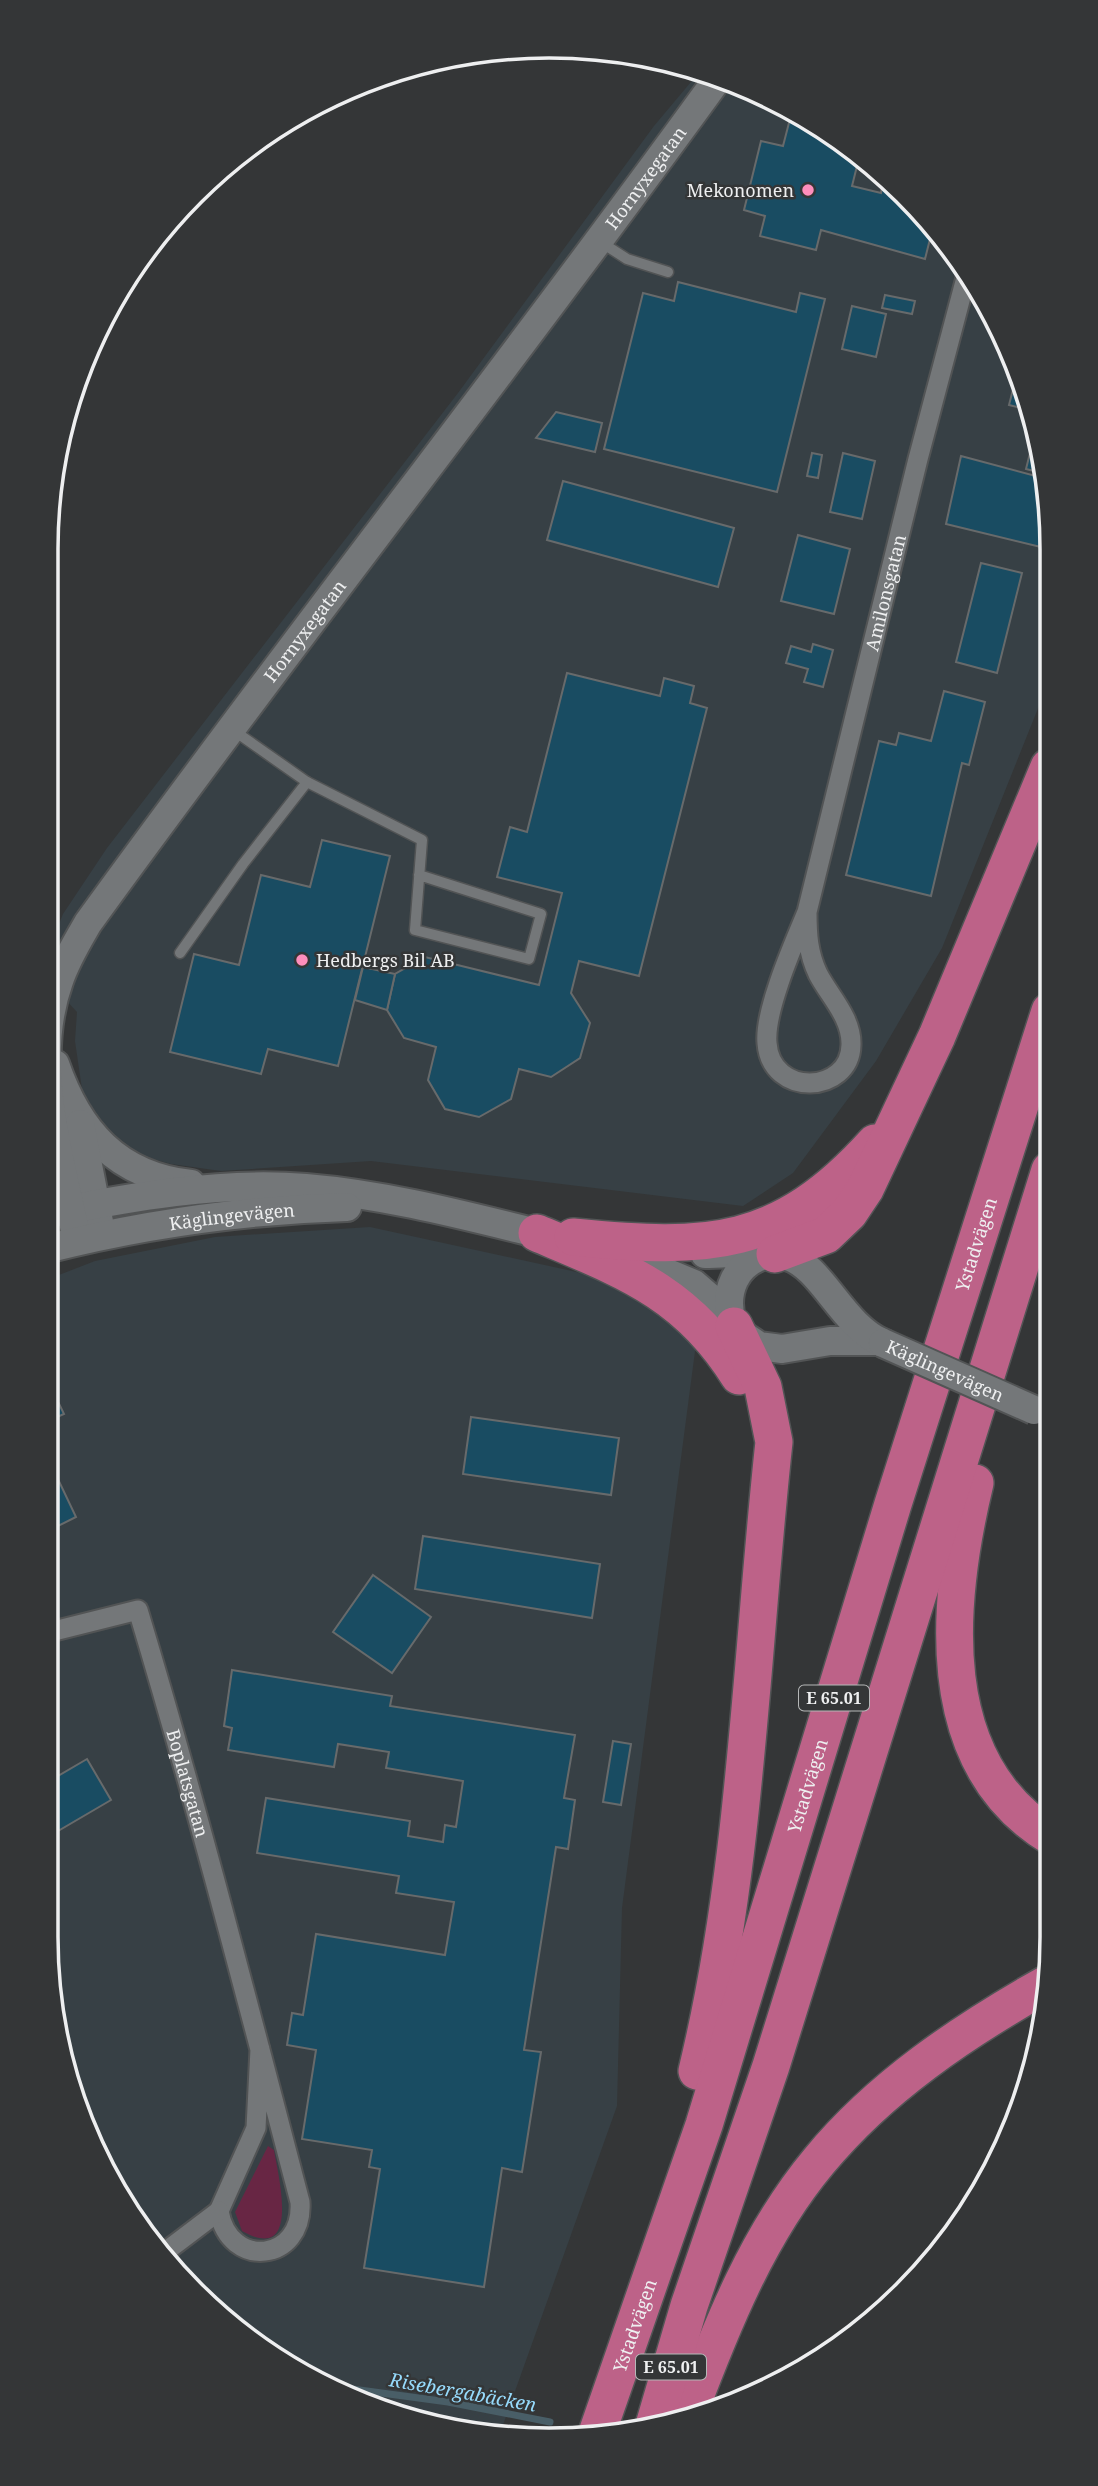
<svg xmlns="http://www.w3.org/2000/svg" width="1098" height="2486" font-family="'Noto Serif',serif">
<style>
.built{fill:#374045}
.green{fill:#682644}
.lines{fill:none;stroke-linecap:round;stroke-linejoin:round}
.stream{stroke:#495e67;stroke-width:7}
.building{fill:#194c62;stroke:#676a6b;stroke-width:2}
.lane-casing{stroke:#525455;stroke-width:13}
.street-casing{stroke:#525455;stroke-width:23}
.secondary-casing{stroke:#525455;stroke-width:32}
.highway-casing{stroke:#525455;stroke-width:40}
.lane{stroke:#747779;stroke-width:10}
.street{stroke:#747779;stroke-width:19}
.secondary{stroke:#747779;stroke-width:28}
.highway{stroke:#bd6288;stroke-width:37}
.secondary-bridge-casing{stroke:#525455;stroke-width:32;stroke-linecap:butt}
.secondary-bridge{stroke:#747779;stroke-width:28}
.poi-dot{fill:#fe8ebc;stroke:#343637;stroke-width:2.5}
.labels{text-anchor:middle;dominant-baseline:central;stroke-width:5;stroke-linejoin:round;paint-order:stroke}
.shield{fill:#343637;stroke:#b6b8b8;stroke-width:2}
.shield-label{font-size:16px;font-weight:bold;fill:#eeeff0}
.street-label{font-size:18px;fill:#eeeff0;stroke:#343637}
.poi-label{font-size:18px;fill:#eeeff0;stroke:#343637;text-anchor:end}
.water-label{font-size:19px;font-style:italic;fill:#96dafb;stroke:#343637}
.rim{fill:none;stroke:#eeeff0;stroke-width:3.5}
</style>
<rect width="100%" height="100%" fill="#343637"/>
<!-- built -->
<g class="built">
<path d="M701,70L711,72L855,149L948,242L1014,356L1048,483L1049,681L942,948L876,1061L793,1173L743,1206L371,1161L221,1171L171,1164L142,1156L111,1137L94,1118L83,1096L75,1041L77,1012L46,979V955L63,914L107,848L458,393L654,126Z"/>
<path d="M370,1227L595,1276L653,1298L697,1336L622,1908L617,2106L499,2436L451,2431L298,2373L170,2269L113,2188L72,2099L46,1937V1280L95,1261L215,1237Z"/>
</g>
<!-- green -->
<path class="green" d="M268,2146L274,2150C278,2175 302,2265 242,2231L235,2212Z"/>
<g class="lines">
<!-- stream -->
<path class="stream" d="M330,2386L448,2402L550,2422"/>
</g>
<!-- building -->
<g class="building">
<path d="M791,115L860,154L852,186L881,193L884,178L933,227L925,259L821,230L816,250L760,236L765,216L744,210L761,141L783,146Z"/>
<path d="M678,282L796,312L800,293L825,299L777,492L604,449L643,293L674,301Z"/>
<path d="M885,295L915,301L912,314L882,308Z"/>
<path d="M852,306L886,314L876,357L842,349Z"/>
<path d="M1018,370L1029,410L1009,405Z"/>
<path d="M556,412L602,423L595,452L536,438Z"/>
<path d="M1033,441L1037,442L1046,474L1026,469Z"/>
<path d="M812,453L822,455L818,478L807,476Z"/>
<path d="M843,453L875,461L862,519L830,512Z"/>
<path d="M961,456L1047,479L1048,536L1045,548L946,524Z"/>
<path d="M563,481L734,528L718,587L547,540Z"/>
<path d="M798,535L850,549L834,614L781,601Z"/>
<path d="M981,563L1022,573L997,673L956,662Z"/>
<path d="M813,644L833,650L823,687L804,682L808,669L786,663L791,646L811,652Z"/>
<path d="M567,673L660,696L664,678L694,686L690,703L707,708L639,976L579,961L571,993L590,1023L580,1058L551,1077L519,1069L511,1099L479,1117L445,1109L428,1080L436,1047L404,1038L387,1010L395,974L425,957L539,985L562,893L497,877L510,827L527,832Z"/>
<path d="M944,691L985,702L969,765L962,763L931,896L846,875L879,741L896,745L899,733L931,741Z"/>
<path d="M322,840L390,856L338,1066L268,1049L261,1074L170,1052L194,954L239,965L261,875L310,887Z"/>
<path d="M363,967L395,974L387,1010L355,1000Z"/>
<path d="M47,1379L64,1414L46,1422V1380Z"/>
<path d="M471,1417L619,1438L611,1495L463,1474Z"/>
<path d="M46,1454L76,1517L46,1532Z"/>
<path d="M423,1536L600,1564L592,1618L415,1589Z"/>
<path d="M373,1575L431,1617L392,1673L333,1632Z"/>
<path d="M232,1670L392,1696L390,1706L575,1735L564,1798L575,1800L568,1849L556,1847L524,2050L541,2052L522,2172L502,2168L484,2287L364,2268L380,2169L369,2167L372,2150L302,2139L316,2050L287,2045L292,2013L303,2015L316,1934L445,1955L454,1902L396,1893L399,1876L257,1853L266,1798L410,1821L408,1836L443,1842L445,1825L456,1827L463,1781L386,1768L389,1752L338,1744L334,1767L228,1750L232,1728L224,1726Z"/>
<path d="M613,1741L631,1744L621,1805L603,1802Z"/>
<path d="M87,1759L111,1800L46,1838V1783Z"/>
</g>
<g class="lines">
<defs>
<g id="lane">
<path d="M599,241L627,259L668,272"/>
<path d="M307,782L422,840L415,930L529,959L541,914L419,875"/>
<path d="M180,953L243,864L307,782L233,730"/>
</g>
<g id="street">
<path id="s1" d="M807,912C807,934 808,953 818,974C830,997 852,1018 851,1045C850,1094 771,1098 767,1043C764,1011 794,943 807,912L918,459L967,274"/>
<path id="s2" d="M46,1633L138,1610C197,1806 248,2004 300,2202C304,2262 229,2270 219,2211L256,2128L260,2049"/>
<path d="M161,2255L219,2211"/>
</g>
<g id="secondary">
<path d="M55,1064C78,1131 117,1176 191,1184"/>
<path d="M80,1124L99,1222"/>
<path d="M46,1214C130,1197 220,1181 306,1188C391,1195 474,1218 557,1238"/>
<path id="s3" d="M77,1241C61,1158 29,1064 59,981C66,960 77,942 88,923C294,638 513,362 719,77"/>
<path id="s4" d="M46,1249C144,1224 246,1210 347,1207"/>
<path d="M617,1252L694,1284L716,1303L741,1334L759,1346L782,1349L830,1341H878"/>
<path d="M705,1254C731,1254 762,1248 787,1256C822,1266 842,1326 883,1343"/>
<path d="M732,1323C723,1292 735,1262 768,1254"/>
</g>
<g id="highway">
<path d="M537,1233C624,1270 687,1292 739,1376"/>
<path d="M573,1237C709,1250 779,1249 875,1143"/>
<path d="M775,1254L826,1235L849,1213L865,1189L937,1036L1049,767"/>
<path d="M975,1483C946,1603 930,1763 1052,1837"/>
<path d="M697,2071C747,1865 751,1652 774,1442L763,1387L734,1326"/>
<path d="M688,2415C721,2327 758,2234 819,2161C880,2087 962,2032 1045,1985"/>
<path d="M653,2429L689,2306L771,2066L1050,1170"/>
<path id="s5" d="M596,2436L704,2125L893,1504L1050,1011"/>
</g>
</defs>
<!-- lane casing -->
<use href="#lane" class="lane-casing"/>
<!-- street casing -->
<use href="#street" class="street-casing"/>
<!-- secondary casing -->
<use href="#secondary" class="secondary-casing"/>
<!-- highway casing -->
<use href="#highway" class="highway-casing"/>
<!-- lane -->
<use href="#lane" class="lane"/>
<!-- street -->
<use href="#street" class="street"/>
<!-- secondary -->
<use href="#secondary" class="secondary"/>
<!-- highway -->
<use href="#highway" class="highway"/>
<defs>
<g id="secondary-bridge">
<path id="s6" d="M883,1343L1034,1410"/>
</g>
</defs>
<!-- secondary-bridge casing -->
<use href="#secondary-bridge" class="secondary-bridge-casing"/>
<!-- secondary-bridge -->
<use href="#secondary-bridge" class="secondary-bridge"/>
</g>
<!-- markers -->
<g class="poi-dot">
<circle cx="808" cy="190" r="7"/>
<circle cx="302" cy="960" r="7"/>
</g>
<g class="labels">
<!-- shield labels -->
<g class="shield">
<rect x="799" y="1685.5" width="70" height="25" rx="5"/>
<rect x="636" y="2354.5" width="70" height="25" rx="5"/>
</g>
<g class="shield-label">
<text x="834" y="1698">E 65.01</text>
<text x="671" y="2367">E 65.01</text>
</g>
<!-- street labels -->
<g class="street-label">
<text stroke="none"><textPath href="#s3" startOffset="1260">Hornyxegatan</textPath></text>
<text stroke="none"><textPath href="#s1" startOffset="737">Amilonsgatan</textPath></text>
<text stroke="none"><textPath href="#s3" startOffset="693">Hornyxegatan</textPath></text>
<text stroke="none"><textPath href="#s4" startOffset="189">Käglingevägen</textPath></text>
<text stroke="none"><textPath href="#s5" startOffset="1251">Ystadvägen</textPath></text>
<text stroke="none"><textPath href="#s6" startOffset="68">Käglingevägen</textPath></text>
<text stroke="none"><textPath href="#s2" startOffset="275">Boplatsgatan</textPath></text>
<text stroke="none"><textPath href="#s5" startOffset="684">Ystadvägen</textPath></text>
<text stroke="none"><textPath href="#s5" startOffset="117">Ystadvägen</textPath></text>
</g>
<!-- poi labels -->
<g class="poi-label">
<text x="794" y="190">Mekonomen</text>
<text x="316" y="960" text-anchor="start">Hedbergs Bil AB</text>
</g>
<!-- water labels -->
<g class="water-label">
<text transform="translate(463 2392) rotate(10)">Risebergabäcken</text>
</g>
</g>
<!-- crop -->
<path d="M0 0H1098V2486H0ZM549 58H549A491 491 0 0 1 1040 549V1937A491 491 0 0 1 549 2428H549A491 491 0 0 1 58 1937V549A491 491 0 0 1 549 58Z" fill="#343637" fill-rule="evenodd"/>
<path class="rim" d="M549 58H549A491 491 0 0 1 1040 549V1937A491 491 0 0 1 549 2428H549A491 491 0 0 1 58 1937V549A491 491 0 0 1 549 58Z"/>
</svg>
